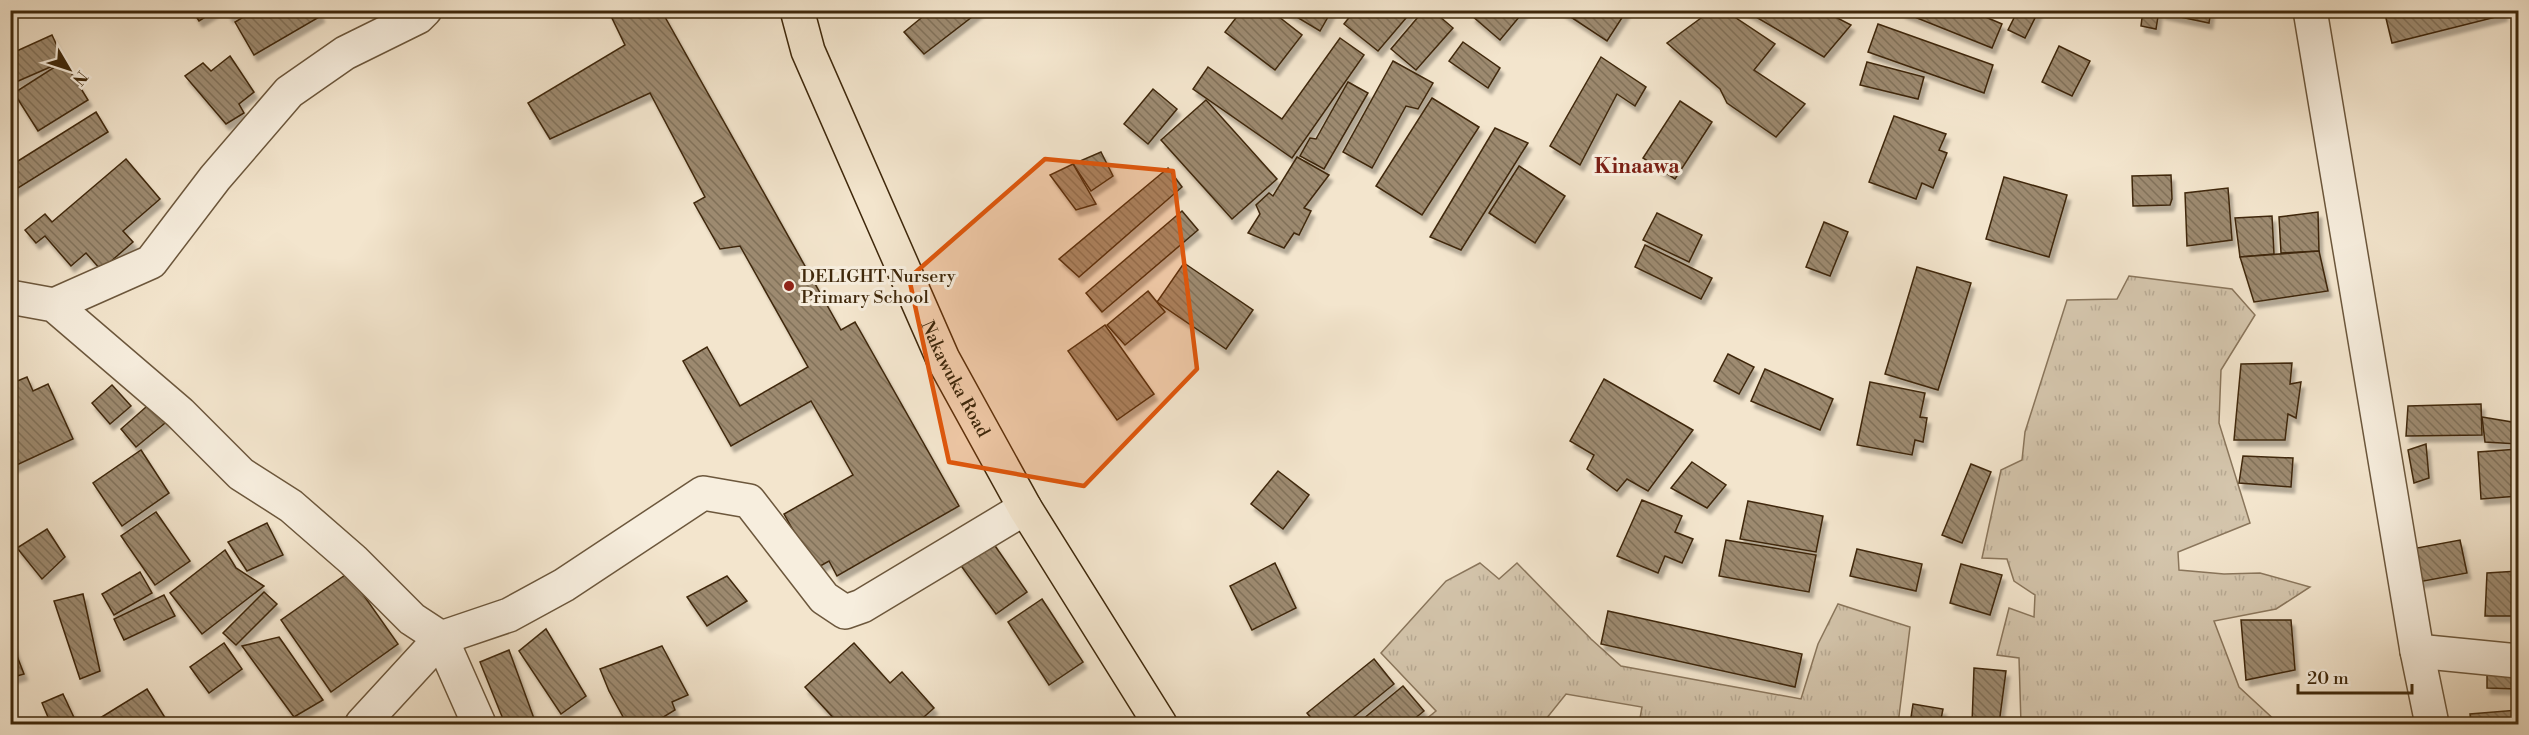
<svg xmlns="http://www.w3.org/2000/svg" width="2529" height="735" font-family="'Libre Bodoni',serif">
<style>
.grass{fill:url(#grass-tufts);stroke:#8a765c;stroke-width:1.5}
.building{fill:url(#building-back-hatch);stroke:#3f280b;stroke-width:1.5;filter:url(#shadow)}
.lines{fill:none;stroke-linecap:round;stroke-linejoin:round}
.minor-casing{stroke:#6c573c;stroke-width:36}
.major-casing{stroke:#3f280b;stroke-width:36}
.minor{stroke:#f7eede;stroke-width:33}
.major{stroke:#f3e5cd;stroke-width:33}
.marked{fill:#e0570c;fill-opacity:0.2;stroke:#e0570c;stroke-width:4.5;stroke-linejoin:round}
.poi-dot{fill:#8f2418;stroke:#f7eede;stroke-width:2}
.labels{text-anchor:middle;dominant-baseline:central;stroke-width:6;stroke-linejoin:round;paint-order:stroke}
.poi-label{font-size:18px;fill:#3f280b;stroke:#f7eede;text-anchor:start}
.street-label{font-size:18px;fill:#3f280b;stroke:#f7eede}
.quarter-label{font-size:21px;font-weight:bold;fill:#7a1f14;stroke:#f7eede}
</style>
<defs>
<pattern id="grass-tufts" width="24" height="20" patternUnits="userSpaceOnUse" patternTransform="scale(1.5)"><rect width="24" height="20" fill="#d4c5ac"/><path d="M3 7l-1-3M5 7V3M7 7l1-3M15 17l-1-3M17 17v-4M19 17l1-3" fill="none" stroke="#b7a993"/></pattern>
<pattern id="building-back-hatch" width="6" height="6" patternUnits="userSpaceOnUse" patternTransform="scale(1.5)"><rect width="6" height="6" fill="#9d8a70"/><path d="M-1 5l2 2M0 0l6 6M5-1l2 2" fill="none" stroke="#81715a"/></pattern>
<filter id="shadow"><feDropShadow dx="3.5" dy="6" stdDeviation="1.5" flood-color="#0004"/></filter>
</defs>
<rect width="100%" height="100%" fill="#f3e5cd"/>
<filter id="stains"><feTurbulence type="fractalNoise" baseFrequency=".00333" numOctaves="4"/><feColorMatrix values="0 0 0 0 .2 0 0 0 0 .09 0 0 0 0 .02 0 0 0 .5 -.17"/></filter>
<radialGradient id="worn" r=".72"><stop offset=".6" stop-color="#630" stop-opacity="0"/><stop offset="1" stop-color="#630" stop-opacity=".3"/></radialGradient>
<!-- grass -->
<g class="grass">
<path d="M2129,276L2232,289L2255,315L2221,370L2219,423L2250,523L2178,552L2179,570L2224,574L2260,573L2310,587L2276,609L2214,621L2239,687L2279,724H2021L2019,658L1997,655L2009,608L2034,617L2035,595L2014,581L2007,559L1982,558L2001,470L2022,460L2025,432L2067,300L2117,299Z"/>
<path d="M1480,563L1499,579L1517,563L1591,639L1621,666L1801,699L1818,644L1838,604L1910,627L1898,724H1639L1642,707L1566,694L1542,724H1420L1436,711L1381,653L1446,581Z"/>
</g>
<!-- building -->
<g class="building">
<path d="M192,10H215V11L199,21Z"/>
<path d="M226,10H240L230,17Z"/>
<path d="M255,10H318L321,16L254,55L235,22Z"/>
<path d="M608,10H661L841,330L855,322L959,506L837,576L829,561L815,569L784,514L853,475L811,401L731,446L683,361L707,347L740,406L808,367L740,246L720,249L694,203L705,197L650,93L550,139L528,103L625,45Z"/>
<path d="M931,10H981L924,54L904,32Z"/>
<path d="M1242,10H1270L1302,35L1275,70L1225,32Z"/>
<path d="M1285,10H1332L1320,31Z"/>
<path d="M1355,10H1411L1412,11L1378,51L1344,24Z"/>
<path d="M1424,10H1432L1453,28L1416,70L1391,49Z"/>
<path d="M1477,10H1525L1500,40L1472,16Z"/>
<path d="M1560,10H1627L1607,41Z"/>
<path d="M1712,10H1724L1775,44L1754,70L1805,104L1776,137L1727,103L1720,89L1667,43Z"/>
<path d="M1744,10H1822L1851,25L1824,57Z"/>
<path d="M1902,10H1969L2002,24L1992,48L1902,12Z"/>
<path d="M2018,10H2039L2025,38L2008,30Z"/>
<path d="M2143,10H2159L2156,29L2141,26Z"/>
<path d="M2162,10H2211L2209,23L2161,13Z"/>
<path d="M2384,10H2503L2504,15L2392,43Z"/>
<path d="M1878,24L1993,65L1984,93L1868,52Z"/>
<path d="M52,35L64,61L16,82L10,70V54Z"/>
<path d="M1340,38L1364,55L1292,158L1193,89L1208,67L1282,119Z"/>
<path d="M1463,42L1500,68L1488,88L1449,61Z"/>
<path d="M2059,46L2090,61L2072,96L2042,82Z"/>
<path d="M230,56L254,92L239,104L244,113L226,124L185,76L203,63L211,71Z"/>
<path d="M1601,57L1646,87L1635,106L1617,94L1580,165L1550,146Z"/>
<path d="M64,61L88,100L38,131L14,93Z"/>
<path d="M1393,61L1433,83L1418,109L1406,106L1372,168L1343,152Z"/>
<path d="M1867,62L1924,77L1918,99L1860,85Z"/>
<path d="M1348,82L1368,93L1324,169L1300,156L1310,138L1316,139Z"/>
<path d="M1153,89L1177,109L1148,144L1124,124Z"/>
<path d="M1432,98L1479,127L1422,215L1376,186Z"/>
<path d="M1206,100L1277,179L1232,219L1161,140Z"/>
<path d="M1680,101L1712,122L1675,179L1643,158Z"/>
<path d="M96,112L108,132L10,193V166Z"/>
<path d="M1894,116L1946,134L1939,150L1947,153L1933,188L1922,183L1916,199L1869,182Z"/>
<path d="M1495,128L1528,143L1461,250L1430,237Z"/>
<path d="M1101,152L1113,176L1091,191L1073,164Z"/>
<path d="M1297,157L1329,175L1304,208L1311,211L1299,235L1294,233L1284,248L1248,233L1260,214L1256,205L1269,193L1273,196Z"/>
<path d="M126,159L160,199L123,231L133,242L101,270L86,253L71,266L45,236L36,243L25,230L45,214L52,222Z"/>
<path d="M1073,164L1096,204L1076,210L1050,175Z"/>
<path d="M1519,166L1565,196L1535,243L1489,213Z"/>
<path d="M1168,168L1182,187L1079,277L1059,259Z"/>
<path d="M2171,175L2172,199L2170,205L2133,206L2132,176Z"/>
<path d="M2004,177L2067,195L2049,257L1986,239Z"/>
<path d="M2228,188L2232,240L2187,246L2185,193Z"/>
<path d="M1182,211L1198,230L1102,312L1086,293Z"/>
<path d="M2318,212L2319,251L2281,253L2279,217Z"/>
<path d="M1657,213L1702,235L1689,262L1643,240Z"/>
<path d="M2272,216L2274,254L2240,257L2235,218Z"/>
<path d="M1824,222L1848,232L1830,276L1806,267Z"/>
<path d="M1645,245L1712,278L1701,299L1635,267Z"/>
<path d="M2319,251L2328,291L2254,302L2240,257Z"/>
<path d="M1184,263L1253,310L1226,349L1157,302Z"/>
<path d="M1917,267L1971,283L1938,390L1885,374Z"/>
<path d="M1148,291L1165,312L1125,345L1107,325Z"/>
<path d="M1105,325L1154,394L1117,420L1068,351Z"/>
<path d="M1728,354L1754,367L1739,394L1714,381Z"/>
<path d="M2292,363L2290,384L2301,382L2296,418L2288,414L2285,440H2234L2241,364Z"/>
<path d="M1765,369L1833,399L1820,430L1751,401Z"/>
<path d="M27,377L33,391L48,384L73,439L10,468V384Z"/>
<path d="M1604,379L1693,430L1648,491L1627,479L1617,491L1587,469L1594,455L1570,441Z"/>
<path d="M1870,382L1925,393L1920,417L1927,418L1923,442L1915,440L1912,455L1857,445Z"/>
<path d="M112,385L131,406L110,424L92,403Z"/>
<path d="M154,400L170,419L136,447L121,429Z"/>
<path d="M2481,404L2482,435L2406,436L2408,406Z"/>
<path d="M2482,417L2518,423V444L2485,442Z"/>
<path d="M2426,444L2429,478L2414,483L2408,450Z"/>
<path d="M2518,449V496L2481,499L2478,452Z"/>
<path d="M141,450L169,493L122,526L93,483Z"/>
<path d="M2243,456L2293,458L2291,487L2239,483Z"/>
<path d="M1692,462L1726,485L1707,508L1671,488Z"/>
<path d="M1971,464L1991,472L1962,543L1942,535Z"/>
<path d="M1278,471L1309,495L1283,529L1251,504Z"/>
<path d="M1642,500L1682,516L1675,532L1693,539L1682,563L1665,556L1658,573L1617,556Z"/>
<path d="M1748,501L1823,516L1816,552L1740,539Z"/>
<path d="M156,512L190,561L155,585L121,536Z"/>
<path d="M267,523L283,555L247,571L228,542Z"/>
<path d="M47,529L65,557L42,579L17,548Z"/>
<path d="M991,540L1027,592L996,614L959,563Z"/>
<path d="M1726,540L1816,555L1809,592L1719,576Z"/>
<path d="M2460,540L2467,573L2413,583L2406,550Z"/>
<path d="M1857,549L1922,564L1916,591L1850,576Z"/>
<path d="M225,550L236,568L264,586L202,634L170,593Z"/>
<path d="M1275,563L1296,608L1252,630L1230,586Z"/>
<path d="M1961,564L2002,575L1990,615L1950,603Z"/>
<path d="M2518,571V616H2485L2487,573Z"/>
<path d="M140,572L152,593L114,615L102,594Z"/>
<path d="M348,573L398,644L331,692L281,620Z"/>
<path d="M727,576L747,601L707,626L687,597Z"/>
<path d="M264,592L277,604L236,645L223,633Z"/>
<path d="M83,594L100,671L80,679L54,601Z"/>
<path d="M164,595L175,616L124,640L114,619Z"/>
<path d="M1042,599L1083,662L1049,685L1008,622Z"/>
<path d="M1608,611L1802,654L1795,687L1601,644Z"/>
<path d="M2241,620H2291L2295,670L2246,680Z"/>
<path d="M546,629L586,696L561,714L519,651Z"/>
<path d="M279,637L323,700L294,717L242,646Z"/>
<path d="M10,638L24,674L10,678Z"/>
<path d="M224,643L242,669L209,693L190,667Z"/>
<path d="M854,643L890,683L902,672L934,708L916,724H839L805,687Z"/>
<path d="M662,646L688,695L672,702L675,710L652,724H627L609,691L600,669Z"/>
<path d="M509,650L536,724H505L480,662Z"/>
<path d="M1374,659L1394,684L1345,724H1316L1307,713Z"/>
<path d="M2487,663L2518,667V689L2487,688Z"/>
<path d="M1974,668L2006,671L1999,724H1972Z"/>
<path d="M1403,686L1424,711L1408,724H1357Z"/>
<path d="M147,689L169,724H93L92,723Z"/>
<path d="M63,694L77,724H51L42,703Z"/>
<path d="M1913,704L1943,709L1940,724H1910Z"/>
<path d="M2518,710V724H2471L2470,714Z"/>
<path d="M1064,718L1067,724H1051Z"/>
</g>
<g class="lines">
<defs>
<g id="minor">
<path d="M2310,10L2417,651L2432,724"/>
<path d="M10,297L54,305L180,413L241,474L291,506L353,560L412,619L441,638L479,724"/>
<path d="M54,305L151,262L215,178L289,92L345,53L418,17L425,10"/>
<path d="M2417,651L2518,661"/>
<path d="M362,724L441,638L509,615L564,585L703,493L749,501L824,598L845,612L862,606L1025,508"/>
</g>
<g id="major">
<path id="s1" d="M797,10L808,51L943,359L1025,508L1160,724"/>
</g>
</defs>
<!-- minor casing -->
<use href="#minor" class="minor-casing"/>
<!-- major casing -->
<use href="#major" class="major-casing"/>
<!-- minor -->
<use href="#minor" class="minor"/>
<!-- major -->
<use href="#major" class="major"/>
</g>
<!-- marked area -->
<path class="marked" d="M1045,159L1173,171L1197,369L1084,486L949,462L909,278Z"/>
<!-- markers -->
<circle class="poi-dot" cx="789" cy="286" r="6"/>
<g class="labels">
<!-- poi labels -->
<g class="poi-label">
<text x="801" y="276">DELIGHT Nursery<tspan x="801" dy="21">Primary School</tspan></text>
</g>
<!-- street labels -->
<g class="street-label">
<text stroke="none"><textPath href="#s1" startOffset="402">Nakawuka Road</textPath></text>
</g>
<!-- quarter labels -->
<g class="quarter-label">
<text x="1637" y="167">Kinaawa</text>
</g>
</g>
<!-- margin -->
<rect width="2529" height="735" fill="none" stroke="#f3e5cd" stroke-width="36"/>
<rect x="12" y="12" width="2505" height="711" fill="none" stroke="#3f280b" stroke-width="3"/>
<rect x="18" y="18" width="2493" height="699" fill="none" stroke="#3f280b" stroke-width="1.5"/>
<!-- north arrow -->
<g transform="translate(69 69) rotate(129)" stroke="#f7eede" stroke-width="4.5" paint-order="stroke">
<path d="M0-4.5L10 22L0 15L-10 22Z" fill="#3f280b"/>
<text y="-9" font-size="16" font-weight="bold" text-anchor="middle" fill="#3f280b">N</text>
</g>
<!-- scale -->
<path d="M2298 684v9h114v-9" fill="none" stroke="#3f280b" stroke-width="3"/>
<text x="2307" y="684" font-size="18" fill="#3f280b" stroke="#f7eede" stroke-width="4.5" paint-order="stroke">20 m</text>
<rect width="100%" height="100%" filter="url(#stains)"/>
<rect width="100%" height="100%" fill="url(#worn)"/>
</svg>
